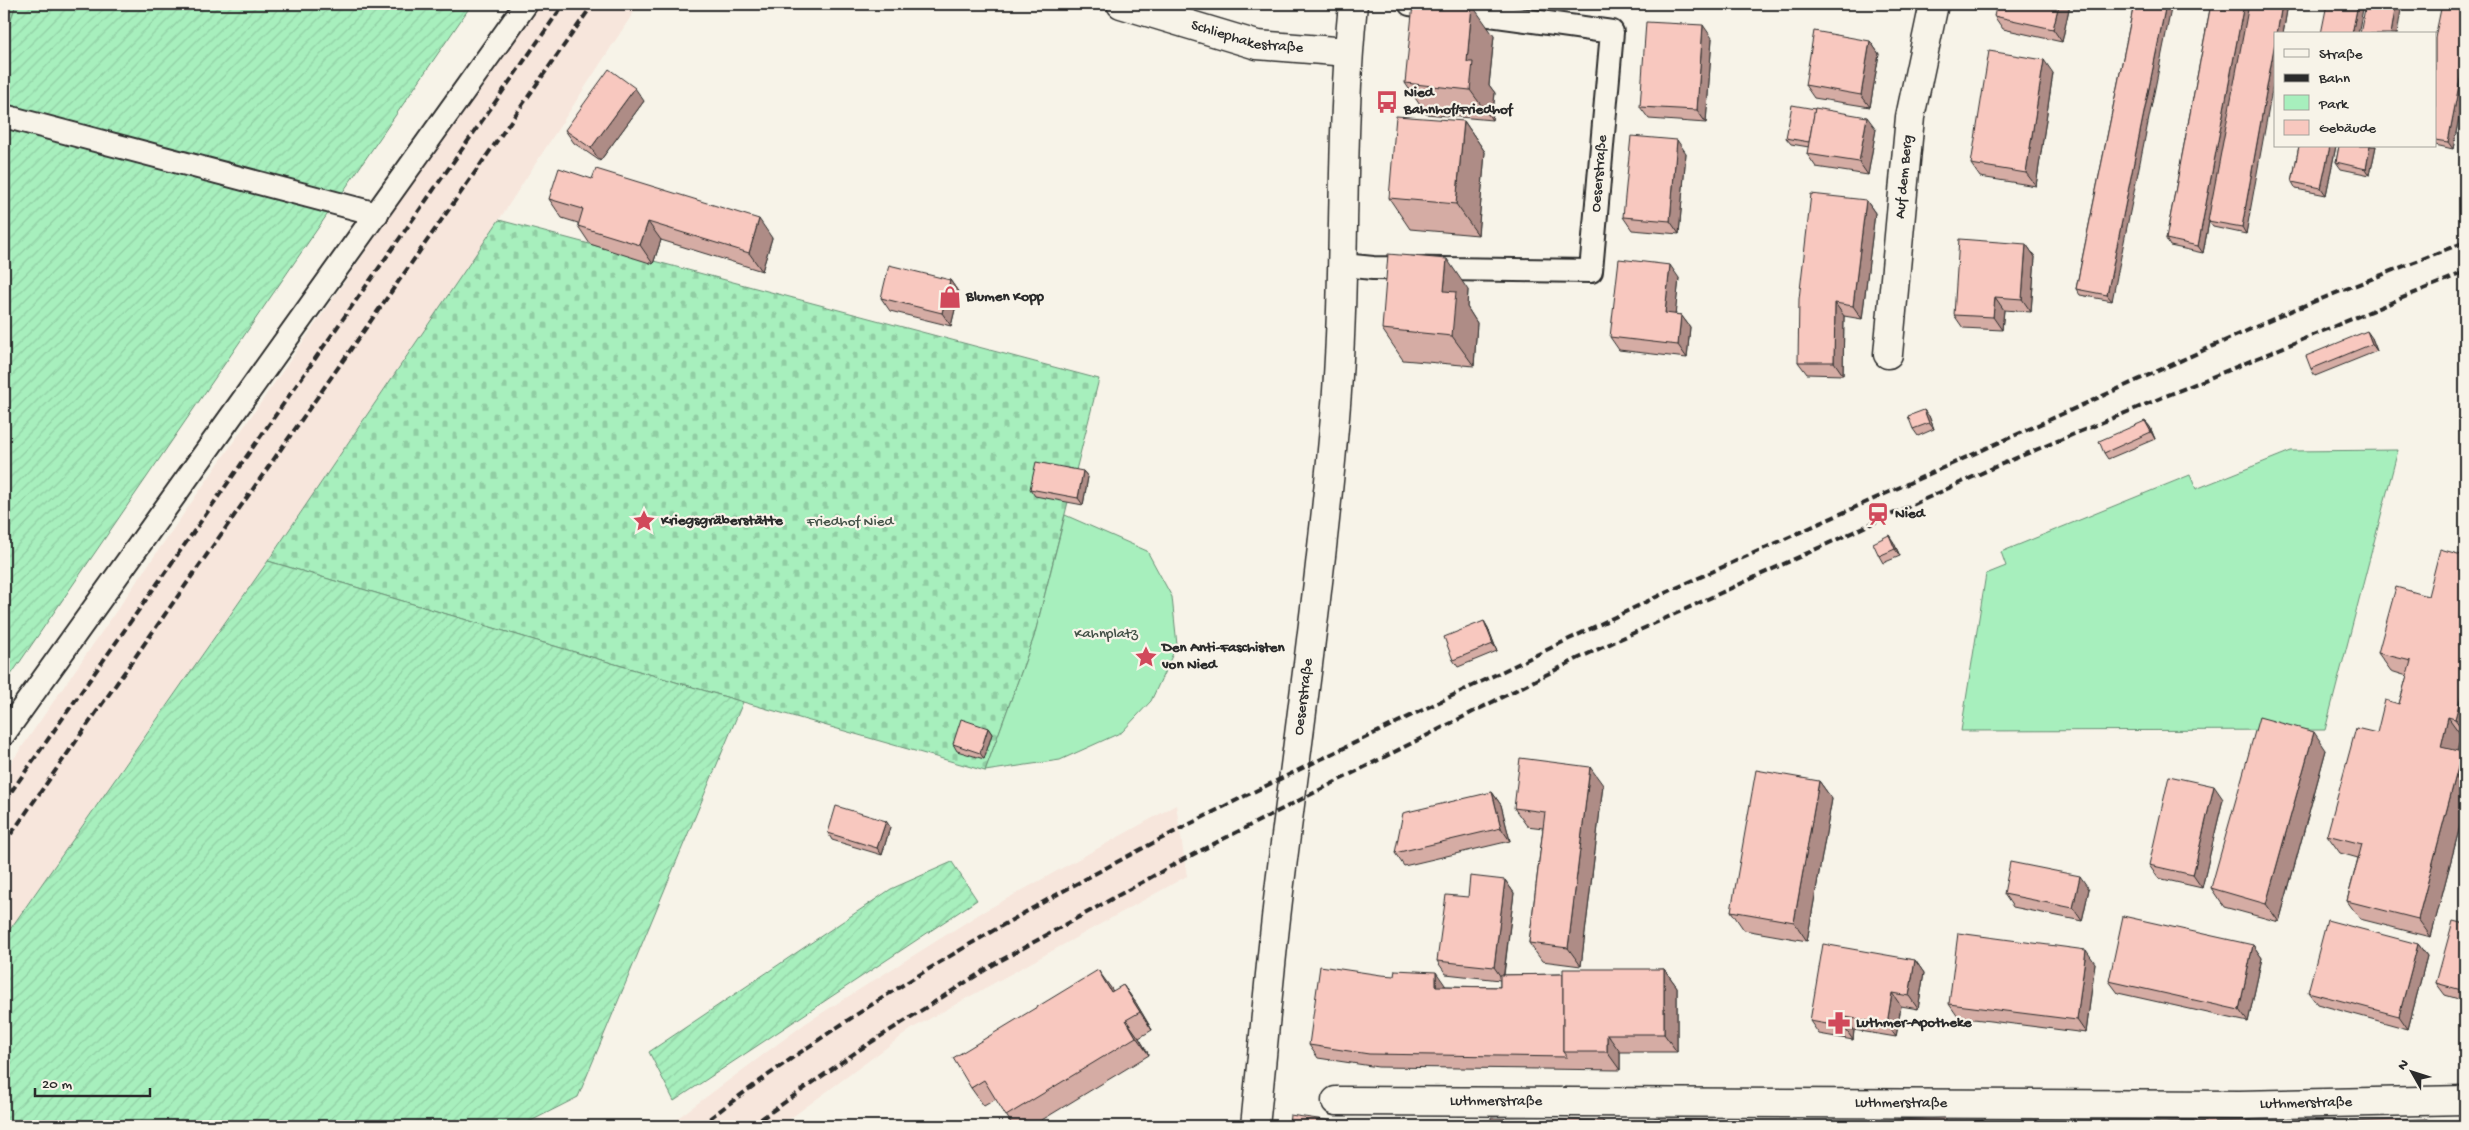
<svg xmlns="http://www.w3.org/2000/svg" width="2469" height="1130" font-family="'Gochi Hand',sans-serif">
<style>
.built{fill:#f7e6dc}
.grass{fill:url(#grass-dots);stroke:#698d74}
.cemetery{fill:url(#cemetery-stones);stroke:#698d74}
.park{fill:#a7efbd;stroke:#698d74}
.garden{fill:url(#garden-furrows);stroke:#698d74}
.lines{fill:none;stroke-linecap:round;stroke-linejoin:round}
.service-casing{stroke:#2b2b2b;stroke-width:26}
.minor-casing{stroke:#2b2b2b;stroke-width:31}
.tertiary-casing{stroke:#2b2b2b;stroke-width:31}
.service{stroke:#f7f3e8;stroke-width:22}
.minor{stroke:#f7f3e8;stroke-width:28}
.tertiary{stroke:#f7f3e8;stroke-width:28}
.rail{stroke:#2b2b2b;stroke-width:4;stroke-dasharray:8 4;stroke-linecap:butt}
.wall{fill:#d5aca4;stroke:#2b2b2b}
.shaded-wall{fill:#ae8c86;stroke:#2b2b2b}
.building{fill:#f8c8bf;stroke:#2b2b2b}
.labels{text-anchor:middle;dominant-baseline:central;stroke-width:4.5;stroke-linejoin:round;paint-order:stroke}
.street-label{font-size:15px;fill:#2b2b2b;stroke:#f7f3e8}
.poi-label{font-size:15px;font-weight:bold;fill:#2b2b2b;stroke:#f7f3e8;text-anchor:start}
.park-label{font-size:15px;fill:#445248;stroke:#f7f3e8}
</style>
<defs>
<pattern id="grass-dots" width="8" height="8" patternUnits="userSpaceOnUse" patternTransform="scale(1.25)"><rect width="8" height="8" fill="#a7efbd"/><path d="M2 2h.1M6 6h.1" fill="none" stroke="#90cda3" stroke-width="1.8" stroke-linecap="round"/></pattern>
<pattern id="cemetery-stones" width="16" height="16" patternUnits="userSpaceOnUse" patternTransform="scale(1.25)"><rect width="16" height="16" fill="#a7efbd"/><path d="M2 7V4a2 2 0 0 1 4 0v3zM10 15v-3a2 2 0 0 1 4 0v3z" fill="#90cda3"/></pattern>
<pattern id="garden-furrows" width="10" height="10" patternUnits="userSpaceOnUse" patternTransform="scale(1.25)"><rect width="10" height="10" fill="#a7efbd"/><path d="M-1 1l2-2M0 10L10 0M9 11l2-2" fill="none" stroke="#90cda3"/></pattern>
</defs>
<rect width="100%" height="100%" fill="#f7f3e8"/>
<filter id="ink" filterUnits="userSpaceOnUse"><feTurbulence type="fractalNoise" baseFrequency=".02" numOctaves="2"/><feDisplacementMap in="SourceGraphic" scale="10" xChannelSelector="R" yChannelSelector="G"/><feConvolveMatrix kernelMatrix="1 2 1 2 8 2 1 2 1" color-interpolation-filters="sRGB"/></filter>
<g filter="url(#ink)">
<!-- built -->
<g class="built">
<path d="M537,4H639L499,220L268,561L4,938V773Z"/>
<path d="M1176,805L1187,876L913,1028L780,1126H667L806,1023L981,913Z"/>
</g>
<!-- grass -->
<path class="grass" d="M4,4H16L4,41Z"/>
<!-- cemetery -->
<path class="cemetery" d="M499,220L1099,379L1034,637L985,771L743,702L268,561Z"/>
<!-- park -->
<g class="park">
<path d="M2398,450L2325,730L1961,731L1986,574L2006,566L2001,552L2190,475L2196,489L2291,451Z"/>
<path d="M1065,515L1147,551L1172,597L1177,645L1151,701L1122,732L1060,760L985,771L1034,637Z"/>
</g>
<!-- garden -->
<g class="garden">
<path d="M16,4H472L4,685V41Z"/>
<path d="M268,561L743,702L578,1097L521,1126H4V938Z"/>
<path d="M952,862L977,900L674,1101L649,1052L891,889Z"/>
</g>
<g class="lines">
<defs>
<g id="service">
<path d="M4,116L377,214"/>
<path id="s1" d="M1343,265L1373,268L1591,271L1612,32L1410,4"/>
<path d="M4,734L526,4"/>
</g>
<g id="minor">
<path id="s2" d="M1121,4L1257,45L1348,52"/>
<path id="s3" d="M1888,354L1910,117L1934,4"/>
<path id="s4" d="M1336,1101L2240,1105L2465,1100"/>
</g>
<g id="tertiary">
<path id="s5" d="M1255,1126C1264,1040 1271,953 1282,867C1301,717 1322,568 1335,417C1347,279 1339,141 1353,4"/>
</g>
</defs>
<!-- service casing -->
<use href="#service" class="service-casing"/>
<!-- minor casing -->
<use href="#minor" class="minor-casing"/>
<!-- tertiary casing -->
<use href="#tertiary" class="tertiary-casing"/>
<!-- service -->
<use href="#service" class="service"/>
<!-- minor -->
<use href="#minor" class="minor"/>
<!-- tertiary -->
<use href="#tertiary" class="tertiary"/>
<!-- rail -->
<g class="rail">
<path d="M4,802L564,4"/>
<path d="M4,844L593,4"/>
<path d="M700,1126C868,995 1057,890 1247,795L1654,598L2293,310L2465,242"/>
<path d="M751,1126L859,1050L996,963L1184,859L1579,658L1997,466L2465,272"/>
</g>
</g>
<!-- wall -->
<g class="wall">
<path d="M2070,4L2062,42L2003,29L1994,16Z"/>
<path d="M2134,4L2112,301L2080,295L2076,289Z"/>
<path d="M2211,4H2288L2283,34H2275L2246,234L2213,227L2209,222L2203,253L2170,246L2166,239Z"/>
<path d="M2465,4V85L2453,149L2435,145V38Z"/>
<path d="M1494,36L1489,85L1495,93L1492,120L1426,114L1405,83Z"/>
<path d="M1712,38L1706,123L1649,119L1640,107Z"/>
<path d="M1870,41L1879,54L1870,107L1814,98L1805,85Z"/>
<path d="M2053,73L2036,186L1980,177L1971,164Z"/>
<path d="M644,101L600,161L574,143L565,130Z"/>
<path d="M1464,121L1485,152L1478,235L1410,229L1389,198Z"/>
<path d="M1876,129L1868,175L1816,167L1807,154L1809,147L1791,144L1786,138Z"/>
<path d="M2299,146H2336L2326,195L2296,189L2292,182Z"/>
<path d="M2339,146H2376L2370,175L2341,169L2336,162Z"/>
<path d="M1686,153L1679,234L1632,230L1623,217Z"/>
<path d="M549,199L772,238L762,271L661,240L653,264L590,244L578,226V223L562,218Z"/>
<path d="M1866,200L1875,213L1862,319L1844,316L1843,375L1807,374L1798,362Z"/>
<path d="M2026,244L2035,257L2031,312L2004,310L2002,330L1963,328L1954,315Z"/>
<path d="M1679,278L1675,314L1681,315L1690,327L1687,358L1619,350L1610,337Z"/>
<path d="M950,280L959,293L951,326L890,311L881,298Z"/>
<path d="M1468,290L1467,307L1477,323L1474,366L1403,360L1382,329Z"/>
<path d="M2372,338L2377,351L2315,376L2311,369Z"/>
<path d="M1929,416L1934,429L1918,436L1913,429Z"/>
<path d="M2145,421L2150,427L2155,439L2108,459L2104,453Z"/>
<path d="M1083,471L1088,477L1083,505L1035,496L1030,489Z"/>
<path d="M1893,541L1900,556L1883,563L1879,556Z"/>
<path d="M2465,556V736L2461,735L2457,751L2462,752L2465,757V807L2431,937L2360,919L2347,901L2358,858L2340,853L2327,835L2377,733L2399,704L2407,676L2391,671L2378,653L2428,596Z"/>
<path d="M1484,621L1488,628L1497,651L1458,667L1453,660Z"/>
<path d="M988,728L992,734L984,759L957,751L953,744Z"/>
<path d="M2326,750L2279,922L2224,907L2211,888Z"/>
<path d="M1819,781L1832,799L1807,941L1744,930L1731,911Z"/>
<path d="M1603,785L1581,966L1542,961L1529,943L1543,828L1527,826L1514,808Z"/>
<path d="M1492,792L1501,805L1510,841L1404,866L1395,853Z"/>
<path d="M2223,799L2202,888L2158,878L2149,865Z"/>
<path d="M886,821L890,827L882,855L832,840L828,833Z"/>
<path d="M1505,880L1514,893L1504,975L1563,974L1664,969L1677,987V1052H1620V1070L1378,1067L1318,1058L1309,1045L1445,985V986L1500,987V980L1446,974L1437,961Z"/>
<path d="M2089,889L2082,921L2013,907L2004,894Z"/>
<path d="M2465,924V1001L2445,995L2436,983Z"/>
<path d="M2418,944L2427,956L2408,1029L2317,1004L2308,992Z"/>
<path d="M2253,945L2262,958L2248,1022L2118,993L2109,981Z"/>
<path d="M1915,960L1924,973L1918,1009L1901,1006L1896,1037L1854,1030L1853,1040L1819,1034L1810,1021Z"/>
<path d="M2095,963L2086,1033L1958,1017L1949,1004Z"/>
<path d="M1123,985L1136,1003L1152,1030L1139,1038L1149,1055L1032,1126H1013L996,1099L984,1106L971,1088Z"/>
</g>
<!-- shaded-wall -->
<g class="shaded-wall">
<path d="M2059,4H2070L2062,42L2053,29Z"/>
<path d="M2166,4H2172L2112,301L2107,295Z"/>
<path d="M2244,4H2250L2203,253L2198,246Z"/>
<path d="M2282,4H2288L2283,34H2277Z"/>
<path d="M2358,4H2364L2358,34H2352Z"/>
<path d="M2396,4H2402L2397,34H2391Z"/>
<path d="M1472,5L1494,36L1489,85L1495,93L1492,120L1470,90L1467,62Z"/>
<path d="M1703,25L1712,38L1706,123L1697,110Z"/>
<path d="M1870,41L1879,54L1870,107L1861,95Z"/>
<path d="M2275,42V74L2246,234L2242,227Z"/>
<path d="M2465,54V85L2453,149L2448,142Z"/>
<path d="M2044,60L2053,73L2036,186L2026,173Z"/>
<path d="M635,88L644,101L600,161L591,148Z"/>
<path d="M1867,117L1876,129L1868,175L1859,162Z"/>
<path d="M1464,121L1485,152L1478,235L1456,204Z"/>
<path d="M1677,140L1686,153L1679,234L1670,221Z"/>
<path d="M2330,146H2336L2326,195L2321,188Z"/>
<path d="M2370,146H2376L2370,175L2366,169Z"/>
<path d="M1866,200L1875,213L1862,319L1853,306Z"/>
<path d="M759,219L772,238L762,271L749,253Z"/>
<path d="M648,222L661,240L653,264L640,245Z"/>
<path d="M2026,244L2035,257L2031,312L2022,299Z"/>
<path d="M1447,259L1468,290L1467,307L1477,323L1474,366L1452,336L1444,291Z"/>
<path d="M1670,265L1679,278L1674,326L1665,313Z"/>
<path d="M950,280L959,293L951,326L942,313Z"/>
<path d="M1995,297L2004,310L2002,330L1993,317Z"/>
<path d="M1835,303L1844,316L1843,375L1834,362Z"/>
<path d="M1681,315L1690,327L1687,358L1678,345Z"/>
<path d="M2367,331L2372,338L2377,351L2372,344Z"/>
<path d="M1924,410L1929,416L1934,429L1929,423Z"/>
<path d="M2145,421L2150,427L2155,439L2151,432Z"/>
<path d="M1083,471L1088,477L1083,505L1078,498Z"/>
<path d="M1889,535L1893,541L1900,556L1895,549Z"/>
<path d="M1484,621L1488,628L1497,651L1493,644Z"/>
<path d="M2465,681V733L2455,719Z"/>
<path d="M2448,717L2461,735L2454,765L2441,747Z"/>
<path d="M988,728L992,734L984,759L980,753Z"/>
<path d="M2314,732L2326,750L2279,922L2266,904Z"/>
<path d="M2462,752L2465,757V807L2431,937L2418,919Z"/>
<path d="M1590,767L1603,785L1581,966L1568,948Z"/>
<path d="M1819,781L1832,799L1807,941L1794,922Z"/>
<path d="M2214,786L2223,799L2202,888L2193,875Z"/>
<path d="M1492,792L1501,805L1510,841L1501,828Z"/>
<path d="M886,821L890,827L882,855L877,848Z"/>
<path d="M2080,876L2089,889L2082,921L2073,908Z"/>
<path d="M1505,880L1514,893L1503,980L1494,967Z"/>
<path d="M2418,944L2427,956L2408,1029L2399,1016Z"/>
<path d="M2253,945L2262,958L2248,1022L2239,1010Z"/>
<path d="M2086,950L2095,963L2086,1033L2077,1020Z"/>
<path d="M1915,960L1924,973L1918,1009L1909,996Z"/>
<path d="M1664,969L1677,987V1052L1664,1034Z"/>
<path d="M1098,970L1111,988L1124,1010L1111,992Z"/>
<path d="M1436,972L1445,985V999L1436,986Z"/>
<path d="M1123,985L1136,1003L1152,1030L1140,1012Z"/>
<path d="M1892,993L1901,1006L1896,1037L1887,1024Z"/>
<path d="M1845,1017L1854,1030L1853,1040L1844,1027Z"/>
<path d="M1126,1020L1139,1038L1149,1055L1136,1037Z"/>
<path d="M1607,1034L1620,1052V1070L1607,1052Z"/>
<path d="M1945,1118L1950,1126H1945Z"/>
<path d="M2427,1119L2432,1126H2427Z"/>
<path d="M1713,1120L1717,1126H1713Z"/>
<path d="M1603,1121L1607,1126H1603Z"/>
</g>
<!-- building -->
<g class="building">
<path d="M1413,4H1456L1472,5L1467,62H1473L1470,90L1405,83Z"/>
<path d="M1997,4H2059L2053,29L1994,16Z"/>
<path d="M2134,4H2166L2107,295L2076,289Z"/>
<path d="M2211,4H2244L2198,246L2166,239Z"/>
<path d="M2249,4H2282L2277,34H2275V42L2242,227L2208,221Z"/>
<path d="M2327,4H2358L2352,34H2321Z"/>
<path d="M2366,4H2396L2391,34H2360Z"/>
<path d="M2442,4H2465V54L2448,142L2435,140V38Z"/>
<path d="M1646,22L1703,25L1697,110L1640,107Z"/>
<path d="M1814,31L1870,41L1861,95L1805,85Z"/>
<path d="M1989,51L2044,60L2026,173L1971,164Z"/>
<path d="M609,69L635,88L591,148L565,130Z"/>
<path d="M1792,105L1815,109L1809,142L1786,138Z"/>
<path d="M1815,108L1867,117L1859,162L1807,154Z"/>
<path d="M1396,116L1464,121L1456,204L1389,198Z"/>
<path d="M1631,136L1677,140L1670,221L1623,217Z"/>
<path d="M2299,146H2330L2321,188L2292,182Z"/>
<path d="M2339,146H2370L2366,169L2336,162Z"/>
<path d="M559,168L592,179L596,169L759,219L749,253L648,222L640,245L578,226L583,209L549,199Z"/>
<path d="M1811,194L1866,200L1853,306L1835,303L1834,362H1798L1799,299Z"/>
<path d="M1959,239L2026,244L2022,299L1995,297L1993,317L1954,315Z"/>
<path d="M1388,254L1447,259L1444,291L1456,292L1452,336L1382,329Z"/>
<path d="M1619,259L1670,265L1665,313L1681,315L1678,345L1610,337Z"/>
<path d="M889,265L950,280L942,313L881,298Z"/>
<path d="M2367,331L2372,344L2311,369L2306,356Z"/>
<path d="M1924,410L1929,423L1913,429L1908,416Z"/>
<path d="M2145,421L2151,432L2104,453L2099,441Z"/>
<path d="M1036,462L1083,471L1078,498L1030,489Z"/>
<path d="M1889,535L1895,549L1879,556L1873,543Z"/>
<path d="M2440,549L2465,556V681L2455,719L2448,717L2441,747L2462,752L2418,919L2347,901L2362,844L2327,835L2356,728L2377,733L2385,700L2399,704L2411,661L2378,653L2396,587L2428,596Z"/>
<path d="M1484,621L1493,644L1453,660L1444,637Z"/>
<path d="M2259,717L2314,732L2266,904L2211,888Z"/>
<path d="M961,719L988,728L980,753L953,744Z"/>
<path d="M1520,758L1590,767L1568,948L1529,943L1545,812L1514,808Z"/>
<path d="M1756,770L1819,781L1794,922L1731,911Z"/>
<path d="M2169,776L2214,786L2193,875L2149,865Z"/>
<path d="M1492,792L1501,828L1395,853L1403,813Z"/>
<path d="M836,806L886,821L877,848L828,833Z"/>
<path d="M2010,862L2080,876L2073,908L2004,894Z"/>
<path d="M1470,876L1505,880L1494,967L1437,961L1446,895L1468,897Z"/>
<path d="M2123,916L2253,945L2239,1010L2109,981Z"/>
<path d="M2327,920L2418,944L2399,1016L2308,992Z"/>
<path d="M2453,921L2465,924V991L2436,983Z"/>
<path d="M1958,933L2086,950L2077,1020L1949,1004Z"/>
<path d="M1823,944L1915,960L1909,996L1892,993L1887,1024L1845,1017L1844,1027L1810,1021Z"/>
<path d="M1320,966L1381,975L1394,976L1395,970L1436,972V986L1500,987V975L1563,974V1052L1567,1057L1369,1054L1309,1045Z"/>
<path d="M1563,969H1664V1034H1607V1052H1563Z"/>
<path d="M1098,970L1111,992L1123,985L1140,1012L1126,1020L1136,1037L1006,1116L984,1080L971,1088L953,1058Z"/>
<path d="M1290,1115L1339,1122L1338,1126H1289Z"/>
<path d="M1491,1118L1603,1121V1126H1491Z"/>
<path d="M1945,1118V1126H1777V1125Z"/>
<path d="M1654,1119L1713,1120V1126H1654Z"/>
<path d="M2427,1119V1126H2317V1123Z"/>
<path d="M2252,1121V1126H2151V1122Z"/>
<path d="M2114,1124V1126H1998V1125Z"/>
<path d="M1402,1125L1438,1126H1402Z"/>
</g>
</g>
<!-- icons -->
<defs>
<symbol id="bus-bare" viewBox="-9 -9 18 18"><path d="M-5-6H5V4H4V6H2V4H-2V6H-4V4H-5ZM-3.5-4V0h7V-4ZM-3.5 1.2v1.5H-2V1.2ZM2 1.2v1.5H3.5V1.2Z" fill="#d1495b" stroke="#f7f3e8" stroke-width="2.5" paint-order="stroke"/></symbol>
<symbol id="shop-bare" viewBox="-9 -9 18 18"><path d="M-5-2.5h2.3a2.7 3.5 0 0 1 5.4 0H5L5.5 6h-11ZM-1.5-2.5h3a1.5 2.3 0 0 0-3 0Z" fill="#d1495b" stroke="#f7f3e8" stroke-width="2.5" paint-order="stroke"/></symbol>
<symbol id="station-bare" viewBox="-9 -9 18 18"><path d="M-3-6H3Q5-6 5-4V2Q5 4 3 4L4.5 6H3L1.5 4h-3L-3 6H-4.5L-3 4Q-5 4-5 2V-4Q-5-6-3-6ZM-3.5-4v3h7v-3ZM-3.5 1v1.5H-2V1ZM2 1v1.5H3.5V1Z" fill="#d1495b" stroke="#f7f3e8" stroke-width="2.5" paint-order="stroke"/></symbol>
<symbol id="sight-bare" viewBox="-9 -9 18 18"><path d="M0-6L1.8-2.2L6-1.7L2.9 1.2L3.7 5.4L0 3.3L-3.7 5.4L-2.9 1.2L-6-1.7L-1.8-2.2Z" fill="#d1495b" stroke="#f7f3e8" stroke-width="2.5" paint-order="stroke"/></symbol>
<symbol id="pharmacy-bare" viewBox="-9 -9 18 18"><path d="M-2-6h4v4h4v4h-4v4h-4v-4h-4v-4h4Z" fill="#d1495b" stroke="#f7f3e8" stroke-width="2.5" paint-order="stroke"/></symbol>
</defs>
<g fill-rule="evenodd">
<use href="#bus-bare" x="1371" y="86" width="32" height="32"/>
<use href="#shop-bare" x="934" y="281" width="32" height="32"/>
<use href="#station-bare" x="1862" y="498" width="32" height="32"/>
<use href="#sight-bare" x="628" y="505" width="32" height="32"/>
<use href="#sight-bare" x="1130" y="641" width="32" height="32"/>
<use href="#pharmacy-bare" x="1823" y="1007" width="32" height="32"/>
</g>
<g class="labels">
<!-- street labels -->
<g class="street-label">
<text stroke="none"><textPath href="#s2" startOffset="131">Schliephakestraße</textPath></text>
<text stroke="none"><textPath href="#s1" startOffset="346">Oeserstraße</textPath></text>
<text stroke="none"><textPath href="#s3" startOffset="178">Auf dem Berg</textPath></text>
<text stroke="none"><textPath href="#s5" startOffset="432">Oeserstraße</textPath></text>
<text stroke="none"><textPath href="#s4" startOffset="160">Luthmerstraße</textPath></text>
<text stroke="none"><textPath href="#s4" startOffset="565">Luthmerstraße</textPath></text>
<text stroke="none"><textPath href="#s4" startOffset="970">Luthmerstraße</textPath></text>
</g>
<!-- poi labels -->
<g class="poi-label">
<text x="1404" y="93">Nied<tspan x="1404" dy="17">Bahnhof/Friedhof</tspan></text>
<text x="966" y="297">Blumen Kopp</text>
<text x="1895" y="514">Nied</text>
<text x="661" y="521">Kriegsgräberstätte</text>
<text x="1162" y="648">Den Anti-Faschisten<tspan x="1162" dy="17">von Nied</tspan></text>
<text x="1856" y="1023">Luthmer-Apotheke</text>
</g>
<!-- park labels -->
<g class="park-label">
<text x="850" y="522">Friedhof Nied</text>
<text x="1106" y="634">Kahnplatz</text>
</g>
</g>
<!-- margin -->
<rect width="2469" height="1130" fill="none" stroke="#f7f3e8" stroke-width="20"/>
<rect x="10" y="10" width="2449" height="1110" fill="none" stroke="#2b2b2b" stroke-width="2" filter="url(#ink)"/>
<!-- legend -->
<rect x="2274" y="32" width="162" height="115" fill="#f7f3e8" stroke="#a5a39c"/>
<rect x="2284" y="49" width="25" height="8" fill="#f7f3e8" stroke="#a5a39c"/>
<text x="2319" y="58" font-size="15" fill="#2b2b2b">Straße</text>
<rect x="2284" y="74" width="25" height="8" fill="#2b2b2b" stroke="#a5a39c"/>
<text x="2319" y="82" font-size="15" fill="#2b2b2b">Bahn</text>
<rect x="2284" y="95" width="25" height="15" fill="#a7efbd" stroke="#a5a39c"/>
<text x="2319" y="108" font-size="15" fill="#2b2b2b">Park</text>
<rect x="2284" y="120" width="25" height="15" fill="#f8c8bf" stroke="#a5a39c"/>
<text x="2319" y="132" font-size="15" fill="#2b2b2b">Gebäude</text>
<!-- north arrow -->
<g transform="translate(2412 1072) rotate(309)" stroke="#f7f3e8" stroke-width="4" paint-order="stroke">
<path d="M0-4L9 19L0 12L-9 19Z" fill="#2b2b2b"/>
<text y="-8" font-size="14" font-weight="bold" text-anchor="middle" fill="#2b2b2b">N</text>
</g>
<!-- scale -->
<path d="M35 1088v8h115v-8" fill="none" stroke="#2b2b2b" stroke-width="2.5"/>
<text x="42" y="1088" font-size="15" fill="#2b2b2b" stroke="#f7f3e8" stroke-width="4" paint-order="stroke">20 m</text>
</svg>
